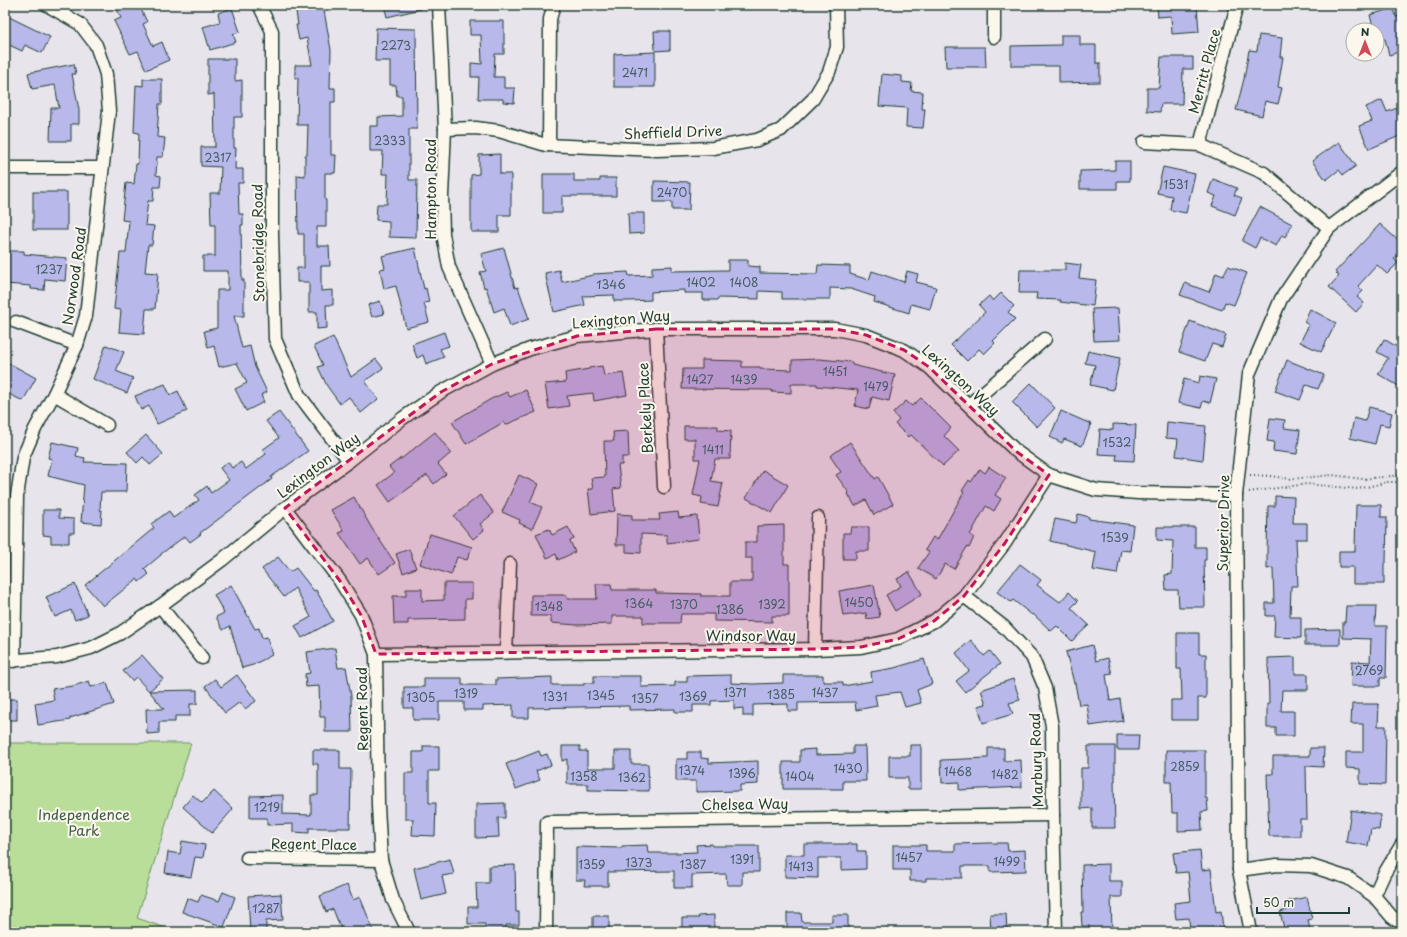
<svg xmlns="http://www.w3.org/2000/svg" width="1407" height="937" font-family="'Playpen Sans',sans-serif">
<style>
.green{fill:#b9de99;stroke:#6c8e66}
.building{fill:#b8b8ea;stroke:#1f3d34}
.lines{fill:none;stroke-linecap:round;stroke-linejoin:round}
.minor-casing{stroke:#1f3d34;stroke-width:15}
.path{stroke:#1f3d34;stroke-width:2;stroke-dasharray:1 3;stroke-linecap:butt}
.minor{stroke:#fbf7ec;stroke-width:12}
.marked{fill:#c2185b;fill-opacity:0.2;stroke:#c2185b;stroke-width:3;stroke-dasharray:8 5;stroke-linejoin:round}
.labels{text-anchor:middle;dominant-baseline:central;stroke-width:4;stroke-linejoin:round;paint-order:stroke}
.number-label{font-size:12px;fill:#455c62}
.street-label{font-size:14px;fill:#1f3d34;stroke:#fbf7ec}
.park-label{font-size:14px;fill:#3e5d48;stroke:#fbf7ec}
</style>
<rect width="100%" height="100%" fill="#e7e4eb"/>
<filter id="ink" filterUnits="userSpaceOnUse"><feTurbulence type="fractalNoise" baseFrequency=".025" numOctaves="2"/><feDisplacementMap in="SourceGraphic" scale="8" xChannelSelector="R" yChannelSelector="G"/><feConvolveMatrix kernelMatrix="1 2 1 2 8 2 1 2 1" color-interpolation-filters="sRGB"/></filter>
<g filter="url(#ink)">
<!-- green -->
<path class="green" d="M5,743H191L137,918L177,932H5Z"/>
<!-- building -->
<g class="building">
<path d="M115,5H139L147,22L143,24L153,46L162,42L169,60L146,70L138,51L130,54L114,21L121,18Z"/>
<path d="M295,5H323L331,50L330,88H335V102H331V155H336L335,173H325V200H326V227H317V246H329L330,266H321V291L333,290V305H326L327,328L317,329V312H309V282H297V268H304V234H298L297,175L305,176V155H307L308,125H297L298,78H295V65H312L307,38L299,40L296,25H298Z"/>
<path d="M384,5H421V9L387,17Z"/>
<path d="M1157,5H1197L1199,32L1172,34L1171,16L1158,17Z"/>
<path d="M232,8L240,32L233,34L236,42L210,50L203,27L220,22L218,13Z"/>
<path d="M1394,8L1396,17L1402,15V51L1389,55L1385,39L1377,41V30H1374L1370,15Z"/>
<path d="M5,15L50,37L42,53L25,45L22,51L5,43Z"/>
<path d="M470,21H504V54H495L494,77H504V88H515L514,103L503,102V99H478L479,77H471V63L482,64L481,35H470Z"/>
<path d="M376,28L416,29L417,129H409V180H417L416,238L389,237V221L376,220L377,204H387L388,174H382L383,151H370V126H378V117L402,116V96H397L396,85H390V61H375Z"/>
<path d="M654,31H670V50L655,51Z"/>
<path d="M1061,35H1080V45H1096V63H1100V82L1059,83V66H1011V46L1061,45Z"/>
<path d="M1259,35L1282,38L1280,57H1283L1278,87L1282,88L1278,104L1265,101L1262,116L1236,110L1244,79L1249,50L1257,51Z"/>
<path d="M945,47H985L986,67H946Z"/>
<path d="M655,52V87H614V54Z"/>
<path d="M1161,57H1193V69H1183L1182,104H1161L1160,112L1147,111V88H1159Z"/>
<path d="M208,59H235V81L242,80V117H234V148H236L235,169H243V183H238L239,214H243V225H241L242,280H244V316H234L242,348L250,346L255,367L267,392L261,395L264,402L246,411L235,389L247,383L237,363L219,367L214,346L208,348L204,331L217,328V290H228V271H203V256H215V225H211L210,193H220L221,167L201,166V147H215L214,94L208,95Z"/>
<path d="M74,64L76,74H72L79,110V124H71V141H50L51,108H59L55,85L32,89L28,73Z"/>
<path d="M882,74L902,76V82L912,83L911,91L923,92L922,109H925L923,128L906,127L907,108L879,106Z"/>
<path d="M143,79H162V104H159L157,137L165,138L163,157H157L156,175L161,176L160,187H154L153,201H148L145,225L154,226L152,245H148L145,272L158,273L155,309H146L144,334L119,332L121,310L114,309L120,253H126L129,221L122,220L126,183L134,184L136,164H138L139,133L134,132L136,85L143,86Z"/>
<path d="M1382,100L1387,112L1402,106V135L1369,149L1359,126L1372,121L1366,107Z"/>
<path d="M1339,142L1356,166L1343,175L1339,170L1326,180L1312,161Z"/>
<path d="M500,154V174H511V215H499V232H471V175L479,174V155Z"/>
<path d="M1115,161H1130V181H1117V189H1080V171L1115,170Z"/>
<path d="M1163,167L1195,174L1186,213L1170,210L1172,196L1157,193Z"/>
<path d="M543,174H574V181H600V178H616V196H562V213H543Z"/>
<path d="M1213,179L1237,188L1234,195L1242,198L1235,215L1212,206L1216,196L1208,193Z"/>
<path d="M654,181L690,182L689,210H672V202H654Z"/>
<rect x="33" y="192" width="34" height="38"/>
<path d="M1260,207L1292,224L1285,237L1282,235L1276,246L1260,238L1255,248L1242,241Z"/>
<path d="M628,213H644V233L629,234Z"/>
<path d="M1380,224L1402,244V252L1394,259L1398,263L1387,274L1377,265L1358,286L1363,291L1357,297L1364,303L1356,312L1329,287L1339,276L1335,272Z"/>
<path d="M415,248L424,289L426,288L429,302L424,303L429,322L406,328L396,286L384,289L380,269L385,268L382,256Z"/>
<path d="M504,248L515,288L518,287L529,319L510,326L504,308L494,312L486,287L484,288L480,272L486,271L481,254Z"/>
<path d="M9,251H24V254L67,258L65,281L45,279L44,290L31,289V286L5,284V253H9Z"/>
<path d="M728,260H748V266L760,267V273L817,274L818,265L850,266V274L869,280L872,271L904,282L907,271L918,274L916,282L936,287L930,309L911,304L909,313L874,302L875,297L851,289L830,288V299H782V292L759,291V299L718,298V300H703V293H684V290L651,292V300L629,301H614V295L583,296L585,305L554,312L545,273L559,270L562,282L593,275V274L628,272L629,276L652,275V267L672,266V271L728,270Z"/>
<path d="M1065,263L1081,265L1079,278L1096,280L1093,306L1060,302L1061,300L1036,299L1037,293H1019L1020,270H1065Z"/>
<path d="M1228,266L1247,273L1234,305L1225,302L1222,310L1180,295L1185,283L1209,292L1216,273L1223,276Z"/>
<path d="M1001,293L1014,306L1008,312L1015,319L993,341L995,343L984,354L979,349L967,361L951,345L985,312L979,305L989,296L993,301Z"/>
<path d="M380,301L384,314L372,317L368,305Z"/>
<path d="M1118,308L1120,340L1094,341L1092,309Z"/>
<path d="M1310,309L1336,323L1321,352L1300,342L1309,325L1304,322Z"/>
<path d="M1190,321L1226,335L1222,347L1212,344L1205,361L1179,352Z"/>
<path d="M444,332L449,346L440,349L444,357L426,364L423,355L417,358L412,344Z"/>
<path d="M333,337L351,377L376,359L383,368L365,381L378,399L361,413L349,397L340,404L327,386L318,367L323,365L314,346Z"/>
<path d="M1384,339L1402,350V388L1378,374L1388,358L1377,352Z"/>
<path d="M106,345L124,352L116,371L133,378L127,393L93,379Z"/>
<path d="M1088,351L1120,358L1113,390L1090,385L1095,365L1085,363Z"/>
<path d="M819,359L852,362V365L895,375L889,401L872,397L869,409L855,406L858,390L817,386V384H791V393L772,392V390L682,389L683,369H702V360L742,361V367H760V369L792,370V360Z"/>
<path d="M1287,360L1324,375L1318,389L1306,385L1300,400L1275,391Z"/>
<path d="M5,361L36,378L23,401L5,392Z"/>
<path d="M602,366L604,376L623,373L627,395L594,401L593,393L567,396L569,406L549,409L545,384L566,382L565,373L589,369V368Z"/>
<path d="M1200,376L1216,379L1210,403L1203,401L1201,408L1178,403L1184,379L1199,383Z"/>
<path d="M1031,383L1055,408L1037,427L1012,402Z"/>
<path d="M165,384L170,395L178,391L187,411L157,424L149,406L141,410L135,396Z"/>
<path d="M526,390L536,412L505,425L504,422L466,444L452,422L491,399L507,392L510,397Z"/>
<path d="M921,398L951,428L944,436L959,451L943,466L911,435L908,437L895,424L899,420L893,413L906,401L912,406Z"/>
<path d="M1369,407L1392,413L1389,426L1380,424L1375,444L1350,438L1354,418L1365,421Z"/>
<path d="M1061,411L1091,424L1082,446L1064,439L1062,443L1050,437Z"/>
<path d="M279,412L308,451L271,477L272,479L200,533L201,534L190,542L185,536L161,554V555L144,569L149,574L139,582L137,579L103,606L85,585L154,528L151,524L169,511L173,518L199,500L195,495L207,486L211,493L229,480L220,468L228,462L232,468L241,462L246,469L266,454L262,450L279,438L266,421Z"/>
<path d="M1270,418L1285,420L1284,428L1300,430L1297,454L1273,451L1274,442L1267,441Z"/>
<path d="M1167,422L1206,426L1203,460L1176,456L1178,439L1166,438Z"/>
<path d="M1113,424L1136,425L1134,461L1116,460L1117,455L1098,454L1100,429L1113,430Z"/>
<path d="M684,426H718V430L731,431L730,459H715L711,481L723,483L718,507L701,504L702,497L693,495L700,459H695V439H684Z"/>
<path d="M628,431L629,457H622V465H618L621,488L613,489L615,511L591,514L588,489H593L591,478L605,477L604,441H614L613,432Z"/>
<path d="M435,432L451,453L438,464L446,474L434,484L427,475L390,502L378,485L394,473L389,467L401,458V459Z"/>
<path d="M146,435L163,454L150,465L143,457L137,463L127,452Z"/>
<path d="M52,442L78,448L76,456L85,458L84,462L127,463L126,492H101L100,510H102L101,524L81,522L84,485L48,476L52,459L48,458Z"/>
<path d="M850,442L875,479L878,477L893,504L874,515L866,500L855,506L848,494L849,493L836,475L841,472L830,456Z"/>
<path d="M989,467L1006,478L995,495L1001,499L994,511L986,506L970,535L974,537L969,548L967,547L954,569L945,564L936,579L918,568L929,552L925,550L933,537L937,540L964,492L962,491L969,480L971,482L980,469L985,473Z"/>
<path d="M763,470L788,485L772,513L746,498Z"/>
<path d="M519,475L538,484L530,502L542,507L532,529L519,523L520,520L502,512Z"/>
<path d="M480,495L494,513L480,524L484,530L473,539L454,516Z"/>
<path d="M1275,496L1294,497L1293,523H1307V539H1296L1298,586H1291L1290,617H1301V638L1274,637L1275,616H1266V603H1274L1273,568L1267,569V553L1268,506H1275Z"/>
<path d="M354,497L371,527L395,563L379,574L368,558L360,564L339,533L344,531L331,510Z"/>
<path d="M1356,505H1381V517H1387L1386,563H1384V584H1353V567H1339V551H1355Z"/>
<path d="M43,510H59V518L74,519V533H69V543H51V536L43,535Z"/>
<path d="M678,512L679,518L697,516L699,539L667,543V535L641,534V553L626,552V545H616L617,514L632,515V520H660L659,514Z"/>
<path d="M1078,514L1089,517V519L1133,525L1130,551L1121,550L1117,574L1093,570L1096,552L1050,541L1055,519L1076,523Z"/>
<path d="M784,525V564H789V616H772V622L714,621V614H681L680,623H643V616H612V624L577,625L551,623V616H531V595H567V599H597L596,584H611L612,590H656V593L701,594V596H730V582H752V558H745V542H757V526Z"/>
<path d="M568,527L574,539L570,541L575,552L558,560L556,554L547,558L536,534L549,529L552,535Z"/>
<path d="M851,527H869V551H856V559H843V533H850Z"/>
<path d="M1157,527H1195V547H1206V560H1204L1205,607H1179L1178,590H1166L1165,575L1172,574L1173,541L1157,540Z"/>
<path d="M430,534L472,547L467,560L457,557L451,575L420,564Z"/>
<path d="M409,549L416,568L403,573L396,554Z"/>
<path d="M278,557L290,572L296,568L314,591L316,590L333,621L302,638L295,626L311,617L295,588L284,597L262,569Z"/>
<path d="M1020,564L1041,580L1037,585L1060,602L1069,592L1078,601L1071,608L1089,625L1072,641L1057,626L1051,631L1033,614L1032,615L1013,600L1011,602L997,592Z"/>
<path d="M909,572L922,594L895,611L886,595L901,586L897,579Z"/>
<path d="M444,583H472V599H465V619L408,620V624H394L393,596H406V589H422V601L444,600Z"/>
<path d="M75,584L88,615L75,620L71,610L55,617L46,597Z"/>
<path d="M231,585L255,629L259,628L262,638L267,637L272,655L253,665L242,668L230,626L223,630L216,617L224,613L214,595Z"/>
<path d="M874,585L880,617L867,619L866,613L843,616L839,591Z"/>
<path d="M1346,606H1376L1375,626H1387L1386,678H1380V686H1351L1352,661L1370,662L1371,639L1343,638V622H1345Z"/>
<path d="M1340,629V645H1305V630Z"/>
<path d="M1177,633H1199V654H1206V698H1198V720H1171V700H1182L1181,669H1177Z"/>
<path d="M971,640L984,656L990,651L1000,664L965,692L956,681L969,671L956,653Z"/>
<path d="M1092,645L1096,661L1108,658L1112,674L1106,675L1110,701L1120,699L1123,721L1090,726L1087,704L1079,705L1075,683H1074L1066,652Z"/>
<path d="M335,648L338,668L346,667L351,696L352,732H325V717H320L319,686L306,687L305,674L310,673L307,652Z"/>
<path d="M142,655L163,679L149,691L136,677L132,681L123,671Z"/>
<path d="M1295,657V674H1308V690H1282L1281,711H1294V736H1276V728H1267V704H1269L1268,658Z"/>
<path d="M924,659L932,684L917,690L921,703L905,707L900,692L875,695L877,706L856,710L855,702L798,703V711H788V704L753,705V716H743V708L734,709V700L711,701V705H693V712H675V709L629,710V706L529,708V718H513V705L483,706V710H464V702H439V720H413V708H404V687H424V678H462V685H496V679L552,677V685H584V683H594V676H641V687L675,686V682H687V676L731,675V683L753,684L783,683V675H823V682H843V686L872,681L871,672L894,668Z"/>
<path d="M237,675L256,701L245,709L240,702L225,713L205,686L215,679L221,687Z"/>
<path d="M1013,679L1020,700L1009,703L1013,714L983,723L978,706L986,704L981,690Z"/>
<path d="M89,681L91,687L107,683L114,704L70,718V720L38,725L35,703L54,700L52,689L73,686Z"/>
<path d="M197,690V704H190V716H175V722H159V733L147,734L146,709H164L149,691Z"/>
<rect x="5" y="699" width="12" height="21"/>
<path d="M1352,704H1379L1378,726H1386L1385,785L1360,784V769L1346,768V752H1363V724H1351Z"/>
<path d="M1117,735H1139L1138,750H1117Z"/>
<path d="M910,745H921V789H908V778H889V756H910Z"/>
<path d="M423,746H439V771H429V803H436L435,836L412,835L413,819H405V773H413V752H423Z"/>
<path d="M562,746H580V751H587V768H615V751H631V764H648L649,791L588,790V784H567V759L562,761Z"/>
<path d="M853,746H865L866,781H843V789H783V762H800V750L816,749V755L853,754Z"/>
<path d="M1088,746H1115V781H1114L1115,828H1092V808L1081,809V768H1088Z"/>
<path d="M988,748H1004V761L1021,760L1022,787L959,790V782L942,783L941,760L988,758Z"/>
<path d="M1310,748H1324L1323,767L1306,766L1307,819H1300V836H1269L1267,774H1273V756H1310Z"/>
<path d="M313,750H340V769H351L350,828H309V833L293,832V824L267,825V818H250V796L283,795V814L311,815V795H318V764H313Z"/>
<path d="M1166,750H1205V798H1207L1208,811L1201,812L1202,830L1178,831V813H1172L1171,782H1166Z"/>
<path d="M539,751L541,756L547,754L551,765L536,771L540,780L516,789L506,764Z"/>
<path d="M687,752H701V758L709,759V763L758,761V784L740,785V791L696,792V781H676V759H687Z"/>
<path d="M214,791L233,809L212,833L183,807L193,795L202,803Z"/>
<path d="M505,803V818H498L499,837L476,838V804Z"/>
<path d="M1351,810L1381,815L1379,830L1371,829L1368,846L1346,842Z"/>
<path d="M182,841L205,845L203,858L195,857L191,877L165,873L168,852L180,854Z"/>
<path d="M989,843H1007L1008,851L1025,850L1026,871L990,872V866H962V878H926V881H910V870H893V845H926V851H955V844Z"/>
<path d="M712,844V846H759V872H742V885H727L726,874L692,875V888H674V871L608,872V886H584L585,880H576V847L622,848V846L647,845L648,853H673L697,852L696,845Z"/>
<path d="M804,844H857V851H866V869L841,870V858H818V878L785,877V855H804Z"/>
<path d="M1200,850L1202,870L1211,869L1216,912L1221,911L1223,928L1190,932L1189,918L1176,919L1174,903L1191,901L1188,872L1176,873L1173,853Z"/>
<path d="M450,859L454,874L442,876L446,894L421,900L414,868Z"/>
<path d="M1109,864V881H1122V897H1111L1112,932H1089V926H1082L1081,912H1083L1082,865Z"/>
<path d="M515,865L516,912H519V925H506V932H485V924H468V907H477L476,883H489V866Z"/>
<path d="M347,885L353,900L360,897L374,932H342L333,909L326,912L320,896Z"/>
<path d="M223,892L235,897L224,927L182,912L187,898L198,902L201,895L219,901Z"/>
<path d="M281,894L283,920L266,921V932H250L248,896Z"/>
<path d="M1307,897L1312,919L1308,920L1310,930L1301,932H1285L1280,912L1287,910L1285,902Z"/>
<path d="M787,913H801L802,922H832V915H848V932H787Z"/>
<path d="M990,914H1006L1007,932H991Z"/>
<path d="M714,915V932H682V918H699L698,916Z"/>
<rect x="593" y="916" width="16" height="16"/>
</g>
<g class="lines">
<defs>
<g id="minor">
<path d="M259,5L272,31V234L275,339L299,395L349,461"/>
<path d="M439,5L445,129L442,196L443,234L449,267L492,364"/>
<path d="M994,5V37"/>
<path d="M445,129L476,128L499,131L546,145L657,150L713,148L757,140L781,130L813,99L829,72L837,47L836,5"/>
<path d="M1144,142L1200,145L1264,173L1329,228"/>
<path d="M549,145L550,19L554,5"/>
<path d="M1200,145L1237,5"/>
<path d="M5,168H102"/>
<path d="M16,322L77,345"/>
<path d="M656,329L664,487"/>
<path d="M54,394L107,425"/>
<path d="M969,405L1045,339"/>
<path d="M285,508L340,581L361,615L376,654L378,806L381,860L393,900L409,932"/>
<path d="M964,596L1004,627L1032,657L1045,688L1052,726L1053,815L1056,932"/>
<path d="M160,606L202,658"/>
<path d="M815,649L818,518"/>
<path d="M506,652L510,564"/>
<path d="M376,654L815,649L861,647L898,639L934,621L964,596L1005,543L1049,475"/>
<path d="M5,661L57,657L91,648L119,634L160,606L222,560L285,508L349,461L403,418L441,392L492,364L530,349L577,336L656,329H835L866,335L904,350L929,367L1017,452L1049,475L1096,490L1138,493L1236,495"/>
<path d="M14,661L17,496L23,457L35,429L54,394L77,345L86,316L109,111L106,74L96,45L80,24L47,5"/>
<path d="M247,858L381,860"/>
<path d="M1239,870L1277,865L1311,866L1348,878L1374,896L1392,917L1402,924"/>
<path d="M1374,896L1384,874L1402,844"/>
<path d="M546,932L547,822L1053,815"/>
<path d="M1251,932L1239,870L1236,495L1249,374L1281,299L1329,228L1402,172"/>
</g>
</defs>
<!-- minor casing -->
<use href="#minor" class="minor-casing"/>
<!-- path -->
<g class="path">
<path d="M1250,475L1270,476L1291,479L1332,475L1363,479L1402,475"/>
<path d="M1249,492L1307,484L1358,489L1388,482H1402"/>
</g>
<!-- minor -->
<use href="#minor" class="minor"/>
</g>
</g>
<!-- marked area -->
<path class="marked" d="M656,329H835L866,335L904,350L929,367L1017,452L1049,475L1005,543L964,596L934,621L898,639L861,647L815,649L376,654L361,615L340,581L285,508L441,392L492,364L577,336Z"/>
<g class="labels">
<!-- number labels -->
<g class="number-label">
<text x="396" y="45">2273</text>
<text x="635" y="72">2471</text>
<text x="390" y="140">2333</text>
<text x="218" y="157">2317</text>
<text x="1176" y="184">1531</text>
<text x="672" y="192">2470</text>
<text x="49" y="269">1237</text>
<text x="701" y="282">1402</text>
<text x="744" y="282">1408</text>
<text x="611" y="284">1346</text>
<text x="835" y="371">1451</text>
<text x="700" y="379">1427</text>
<text x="744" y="379">1439</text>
<text x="876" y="386">1479</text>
<text x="1117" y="442">1532</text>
<text x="713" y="449">1411</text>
<text x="1115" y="537">1539</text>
<text x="859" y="602">1450</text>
<text x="639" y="603">1364</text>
<text x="684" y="604">1370</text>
<text x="772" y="604">1392</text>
<text x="549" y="606">1348</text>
<text x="730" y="609">1386</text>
<text x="1369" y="670">2769</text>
<text x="735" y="692">1371</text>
<text x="825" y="692">1437</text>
<text x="466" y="693">1319</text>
<text x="781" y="694">1385</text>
<text x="601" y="695">1345</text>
<text x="555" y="696">1331</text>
<text x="693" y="696">1369</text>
<text x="421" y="697">1305</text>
<text x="645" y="698">1357</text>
<text x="1185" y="766">2859</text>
<text x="848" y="768">1430</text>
<text x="692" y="770">1374</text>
<text x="958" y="771">1468</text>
<text x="742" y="773">1396</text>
<text x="1005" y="774">1482</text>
<text x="584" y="776">1358</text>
<text x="800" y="776">1404</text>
<text x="632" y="777">1362</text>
<text x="267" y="807">1219</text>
<text x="909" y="857">1457</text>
<text x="742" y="859">1391</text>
<text x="1007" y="861">1499</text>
<text x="639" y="862">1373</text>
<text x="592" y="864">1359</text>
<text x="693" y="864">1387</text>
<text x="801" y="866">1413</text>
<text x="266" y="908">1287</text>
</g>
<!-- street labels -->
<g class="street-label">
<text transform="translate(1204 71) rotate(-75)">Merritt Place</text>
<text transform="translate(673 132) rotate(-2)">Sheffield Drive</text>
<text transform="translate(430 189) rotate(-90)">Hampton Road</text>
<text transform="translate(258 243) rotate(-91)">Stonebridge Road</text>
<text transform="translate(74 276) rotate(-82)">Norwood Road</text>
<text transform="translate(621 319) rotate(-5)">Lexington Way</text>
<text transform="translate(961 380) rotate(42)">Lexington Way</text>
<text transform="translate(645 408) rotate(-93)">Berkely Place</text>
<text transform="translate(318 465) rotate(-37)">Lexington Way</text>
<text transform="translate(1223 523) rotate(-89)">Superior Drive</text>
<text x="751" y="635">Windsor Way</text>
<text transform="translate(362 709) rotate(-91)">Regent Road</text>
<text transform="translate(1036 760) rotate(-92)">Marbury Road</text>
<text transform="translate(745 804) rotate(-1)">Chelsea Way</text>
<text transform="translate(314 844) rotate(1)">Regent Place</text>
</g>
<!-- park labels -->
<g class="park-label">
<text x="84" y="814">Independence<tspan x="84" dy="16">Park</tspan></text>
</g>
</g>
<!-- margin -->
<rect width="1407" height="937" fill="none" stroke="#fbf7ec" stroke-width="20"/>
<rect x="10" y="10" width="1387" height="917" fill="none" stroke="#1f3d34" stroke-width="1.5" filter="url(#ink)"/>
<!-- north arrow -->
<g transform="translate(1365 42)"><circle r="19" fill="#fbf7ec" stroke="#a3ada2"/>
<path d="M0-3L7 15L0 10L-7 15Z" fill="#d1495b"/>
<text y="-6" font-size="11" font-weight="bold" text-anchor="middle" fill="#1f3d34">N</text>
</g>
<!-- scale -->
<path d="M1257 907v6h92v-6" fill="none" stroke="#1f3d34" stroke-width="2"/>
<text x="1263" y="907" font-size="12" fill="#1f3d34" stroke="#fbf7ec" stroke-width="3" paint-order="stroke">50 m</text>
</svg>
